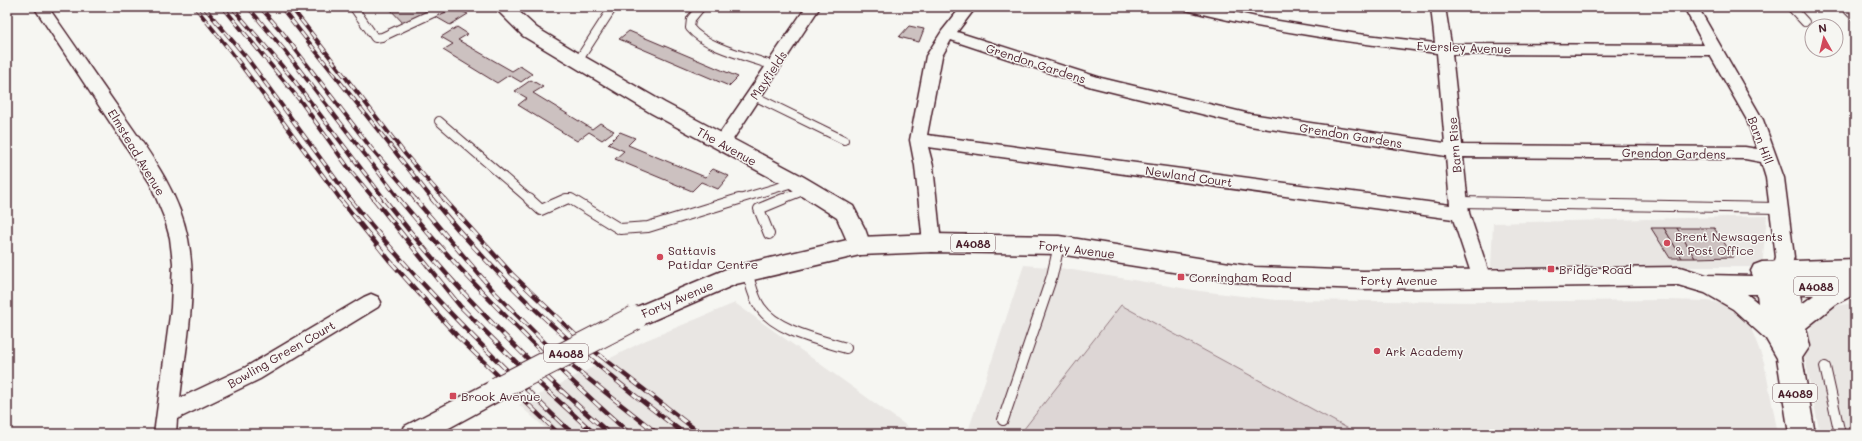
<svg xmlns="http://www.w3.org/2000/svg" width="1862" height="441" font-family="Mali,sans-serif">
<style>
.built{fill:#e9e6e3}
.green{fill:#ddd6d5;stroke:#947a80}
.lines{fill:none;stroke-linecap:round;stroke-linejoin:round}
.stream{stroke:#8e747a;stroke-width:5}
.building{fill:#ccc1c0;stroke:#4a1f2b}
.service-far1-casing{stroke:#4a1f2b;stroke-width:10}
.service-casing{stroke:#4a1f2b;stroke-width:12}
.minor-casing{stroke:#4a1f2b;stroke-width:3}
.tertiary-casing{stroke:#4a1f2b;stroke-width:3}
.primary-casing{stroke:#4a1f2b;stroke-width:3}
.service-far1{stroke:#f6f6f2;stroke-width:8}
.service{stroke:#f6f6f2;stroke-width:10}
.minor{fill:#f6f6f2;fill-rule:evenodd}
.tertiary{fill:#f6f6f2;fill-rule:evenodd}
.primary{fill:#f6f6f2;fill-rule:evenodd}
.rail-far1-casing{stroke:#4a1f2b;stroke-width:4}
.rail-casing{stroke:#4a1f2b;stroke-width:4.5}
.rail-far1{stroke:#f6f6f2;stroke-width:2.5;stroke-dasharray:8;stroke-linecap:butt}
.rail{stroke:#f6f6f2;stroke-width:3;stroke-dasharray:10;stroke-linecap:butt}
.primary-bridge-casing{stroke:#4a1f2b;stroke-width:26;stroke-linecap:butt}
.primary-bridge{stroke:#f6f6f2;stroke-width:24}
.poi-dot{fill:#d1495b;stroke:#f6f6f2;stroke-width:1.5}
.labels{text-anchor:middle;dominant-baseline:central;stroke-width:3;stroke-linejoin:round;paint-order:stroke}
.shield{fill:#f6f6f2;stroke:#7e6067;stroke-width:1}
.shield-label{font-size:11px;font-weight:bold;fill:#4a1f2b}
.street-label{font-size:12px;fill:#4a1f2b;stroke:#f6f6f2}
.poi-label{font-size:12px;fill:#4a1f2b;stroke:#f6f6f2;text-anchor:start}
</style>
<rect width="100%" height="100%" fill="#f6f6f2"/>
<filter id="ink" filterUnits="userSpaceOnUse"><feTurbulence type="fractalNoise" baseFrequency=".025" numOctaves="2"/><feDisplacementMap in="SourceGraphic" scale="8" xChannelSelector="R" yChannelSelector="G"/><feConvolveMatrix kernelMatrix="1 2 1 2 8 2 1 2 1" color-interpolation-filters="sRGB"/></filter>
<g filter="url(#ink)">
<!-- built -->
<g class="built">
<path d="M1767,216L1762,267H1491L1493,223Z"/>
<path d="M1024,265L1060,268L1200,291L1276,300L1483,302L1663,300L1707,301L1720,303L1739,315L1751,328L1764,362L1778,434H967Z"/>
<path d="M735,303L918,434H552L519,405L644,341Z"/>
<path d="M1855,303V434H1820L1805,359V342L1816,317L1833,306Z"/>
</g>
<!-- green -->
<path class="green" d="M1121,305L1358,434H1020Z"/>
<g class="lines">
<!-- stream -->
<path class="stream" d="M7,355V368"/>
</g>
<!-- building -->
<g class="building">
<path d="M388,7H443L405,25Z"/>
<path d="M453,7L468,14L450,25L436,17Z"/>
<path d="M909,26L924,29L919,42L899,37Z"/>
<path d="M457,27L468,34L458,40L512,71L520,66L532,74L521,82L509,75L497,83L443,50L453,44L441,37Z"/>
<path d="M629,31L738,77L729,86L619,39Z"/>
<path d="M531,80L543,87L533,93L592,129L600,123L614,131L602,140L589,132L577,141L518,105L527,98L515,91Z"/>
<path d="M620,132L635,138L628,145L705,177L713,169L729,176L718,189L701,182L692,191L615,159L624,151L608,144Z"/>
<path d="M1651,228H1664L1682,258H1670Z"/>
<path d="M1664,228H1677L1695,258H1682Z"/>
<path d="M1677,228H1714L1734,257L1695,258Z"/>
</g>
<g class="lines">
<defs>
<g id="service-far1">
<path d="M701,7L691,19L690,28C706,48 750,57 774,66"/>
<path d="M1791,7L1805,22"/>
<path d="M1845,7L1855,17"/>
<path d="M354,8L375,38L382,37L446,7"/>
<path d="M578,61L613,7"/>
<path d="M754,96L844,140"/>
<path d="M439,121L530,200"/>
<path d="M564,200L569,198L573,200"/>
<path d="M736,200L796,182"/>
<path d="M780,200L808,189"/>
</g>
<g id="service">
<path d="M529,199L541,210L566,199"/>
<path d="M571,199L620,229L648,227L739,199"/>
<path d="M1459,202L1778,208"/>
<path d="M769,234L759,209L783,199"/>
<path d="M747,272C751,284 753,297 760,307C776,331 820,340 846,348"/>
<path d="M1825,367L1840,434"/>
<path d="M1003,420L1052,276L1059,245"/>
</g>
<g id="minor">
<path d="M34,7H48C72,41 95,75 119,109C146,148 179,190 188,239C198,290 186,346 180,398L246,367L364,297L371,294L378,297L381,302L378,307L260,379L177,419L176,434H154L171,308L173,263L170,238L164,217L150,183Z"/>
<path d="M806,7H820L728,147L722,149L716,147L714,143L716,139Z"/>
<path d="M961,7H976L957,32L1101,78L1250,114L1445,143L1437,53C1352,43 1268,31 1186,10L1184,7H1211L1261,18L1358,34L1435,43L1431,7H1445L1451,44L1704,45L1684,7H1698L1763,120L1784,178L1794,257L1784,289L1777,292L1770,289L1768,284L1776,257L1766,178L1761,162L1745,159L1463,157L1469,213L1491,279L1489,284L1482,286L1475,284L1473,279L1453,219L928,147L933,166L941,243L938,248L932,250L926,248L923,243L915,166L910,140L926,56L942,31ZM951,40L1092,87L1250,126L1446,156L1450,205L927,135L942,56ZM1452,54L1710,55L1747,120L1757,149L1745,147L1462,145Z"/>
</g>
<path id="tertiary" d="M494,7H514L537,28L585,57L665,103L804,177L853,206L865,229L871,246L868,252L860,255L852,252L837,218L788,187L651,113L523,36Z"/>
<g id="primary">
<path d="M932,234L1059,236L1255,267L1363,271L1680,267L1706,275L1753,276L1751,271L1754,265L1762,262L1855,259V294L1836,304L1806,328L1810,346L1802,358L1815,434H1789L1777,358L1766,339L1733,309L1705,293L1678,285L1363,289L1255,285L1059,254L932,252L860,255L736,284L635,328L627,325L623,318L627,311L731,267L860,237ZM1747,294H1757L1758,303ZM1800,295H1814L1802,304Z"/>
<path d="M497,378L506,381L510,389L506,397L438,434H401L405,426Z"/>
</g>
</defs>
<!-- service-far1 casing -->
<use href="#service-far1" class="service-far1-casing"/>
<!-- service casing -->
<use href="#service" class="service-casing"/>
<!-- minor casing -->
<use href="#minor" class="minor-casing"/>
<!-- tertiary casing -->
<use href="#tertiary" class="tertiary-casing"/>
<!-- primary casing -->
<use href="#primary" class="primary-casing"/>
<!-- service-far1 -->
<use href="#service-far1" class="service-far1"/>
<!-- service -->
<use href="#service" class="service"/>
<!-- minor -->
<use href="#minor" class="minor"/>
<!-- tertiary -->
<use href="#tertiary" class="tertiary"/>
<!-- primary -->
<use href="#primary" class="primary"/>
<defs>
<g id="rail-far1">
<path d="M195,7L232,53L341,200"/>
<path d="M204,7L247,58L351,200"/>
<path d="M223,7L302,103L350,170L375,200"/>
<path d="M232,7L293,79L385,200"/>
<path d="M248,7L285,51L400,200"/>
<path d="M260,7L282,32L371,148L416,200"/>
<path d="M281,7L433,200"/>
<path d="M291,7L405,154L445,200"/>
</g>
<g id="rail">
<path d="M340,199L390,261L459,338L559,434"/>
<path d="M350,199C418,284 495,360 573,434"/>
<path d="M374,199L460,306L521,367L595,434"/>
<path d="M384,199C451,285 528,363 610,434"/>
<path d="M399,199C470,284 548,361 630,434"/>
<path d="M415,199L495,293L552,350L658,434"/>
<path d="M432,199C508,291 590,363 685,434"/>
<path d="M444,199L512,274L584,343L701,434"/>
</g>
</defs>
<!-- rail-far1 casing -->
<use href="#rail-far1" class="rail-far1-casing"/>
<!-- rail casing -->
<use href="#rail" class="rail-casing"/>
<!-- rail-far1 -->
<use href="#rail-far1" class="rail-far1"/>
<!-- rail -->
<use href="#rail" class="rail"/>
<defs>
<path id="primary-bridge" d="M497,389L635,318"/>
</defs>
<!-- primary-bridge casing -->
<use href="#primary-bridge" class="primary-bridge-casing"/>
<!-- primary-bridge -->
<use href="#primary-bridge" class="primary-bridge"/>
</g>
</g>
<!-- markers -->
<g class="poi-dot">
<circle cx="1667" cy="243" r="4"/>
<circle cx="660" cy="257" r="4"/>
<rect x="1547" y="265" width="8" height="8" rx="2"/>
<rect x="1177" y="273" width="8" height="8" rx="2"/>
<circle cx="1377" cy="351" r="4"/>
<rect x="449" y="392" width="8" height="8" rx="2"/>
</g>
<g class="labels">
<!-- shield labels -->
<g class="shield">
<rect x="951" y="234" width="44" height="18" rx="3"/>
<rect x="1794" y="277" width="44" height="18" rx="3"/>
<rect x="544" y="344" width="44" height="18" rx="3"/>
<rect x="1773" y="384" width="44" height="18" rx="3"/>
</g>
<g class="shield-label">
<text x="973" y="243">A4088</text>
<text x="1816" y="286">A4088</text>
<text x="566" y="353">A4088</text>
<text x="1795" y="393">A4089</text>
</g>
<!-- street labels -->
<g class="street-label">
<text transform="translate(1464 47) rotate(2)">Eversley Avenue</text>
<text transform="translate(1036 63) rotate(18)">Grendon Gardens</text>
<text transform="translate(768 75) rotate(-56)">Mayfields</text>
<text transform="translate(1351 135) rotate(9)">Grendon Gardens</text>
<text transform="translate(1761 140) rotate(69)">Barn Hill</text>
<text transform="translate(1454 145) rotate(-95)">Barn Rise</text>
<text transform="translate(727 146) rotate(29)">The Avenue</text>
<text transform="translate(137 152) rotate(59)">Elmstead Avenue</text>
<text transform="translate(1674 153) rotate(1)">Grendon Gardens</text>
<text transform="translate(1189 176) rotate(8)">Newland Court</text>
<text transform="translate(1077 249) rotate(7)">Forty Avenue</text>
<text x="1399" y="280">Forty Avenue</text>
<text transform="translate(677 299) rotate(-23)">Forty Avenue</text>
<text transform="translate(281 354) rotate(-30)">Bowling Green Court</text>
</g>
<!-- poi labels -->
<g class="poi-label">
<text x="1675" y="236">Brent Newsagents<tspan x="1675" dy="14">&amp; Post Office</tspan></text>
<text x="668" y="250">Sattavis<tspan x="668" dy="14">Patidar Centre</tspan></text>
<text x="1559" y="269">Bridge Road</text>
<text x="1189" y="277">Corringham Road</text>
<text x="1385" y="351">Ark Academy</text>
<text x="461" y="396">Brook Avenue</text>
</g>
</g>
<!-- margin -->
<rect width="1862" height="441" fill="none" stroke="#f6f6f2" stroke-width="24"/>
<rect x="12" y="12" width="1838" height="417" fill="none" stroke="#4a1f2b" stroke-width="1.5" filter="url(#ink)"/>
<!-- north arrow -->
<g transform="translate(1824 38) rotate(352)"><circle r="19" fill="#f6f6f2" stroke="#b1a0a2"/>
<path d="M0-3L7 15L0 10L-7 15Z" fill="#d1495b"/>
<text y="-6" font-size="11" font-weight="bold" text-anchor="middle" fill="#4a1f2b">N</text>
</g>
</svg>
